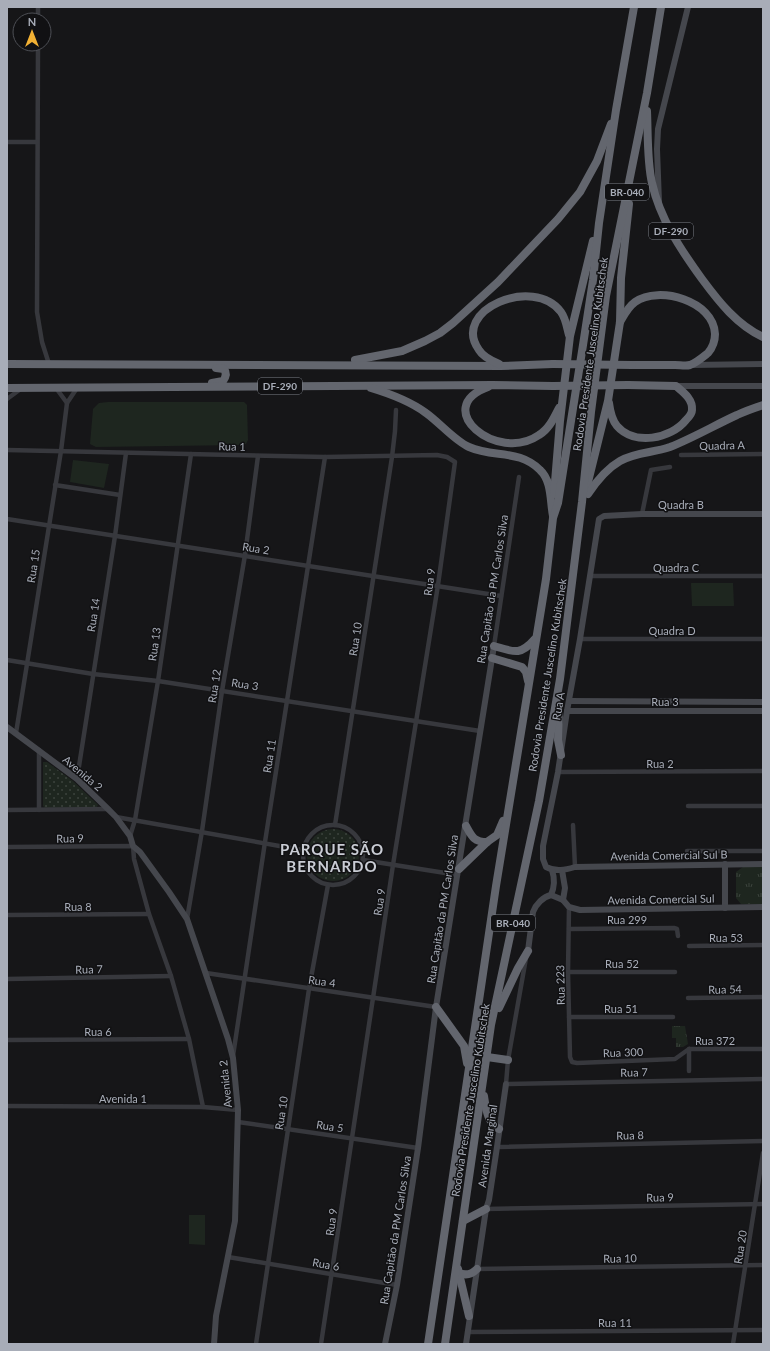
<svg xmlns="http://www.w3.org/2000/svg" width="770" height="1351" font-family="Lato,sans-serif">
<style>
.grass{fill:url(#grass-tufts)}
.park{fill:url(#park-dots)}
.pitch{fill:#1e261f}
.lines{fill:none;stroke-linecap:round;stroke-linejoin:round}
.street{stroke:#37383d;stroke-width:4.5}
.secondary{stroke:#45474d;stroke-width:6}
.highway{stroke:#63666e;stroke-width:8}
.highway-bridge{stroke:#63666e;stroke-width:8}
.labels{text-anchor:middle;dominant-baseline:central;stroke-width:3;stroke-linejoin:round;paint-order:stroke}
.shield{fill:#111113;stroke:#7b7e86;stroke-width:1}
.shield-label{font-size:10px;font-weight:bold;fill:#a8adb8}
.street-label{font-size:11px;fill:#a8adb8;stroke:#111113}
.district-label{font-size:15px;font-weight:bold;letter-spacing:1px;fill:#c9ccd4;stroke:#111113}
</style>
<defs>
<pattern id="grass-tufts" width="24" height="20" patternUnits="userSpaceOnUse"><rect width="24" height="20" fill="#1e261f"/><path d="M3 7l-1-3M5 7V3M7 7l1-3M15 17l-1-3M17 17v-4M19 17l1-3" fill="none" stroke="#3c433d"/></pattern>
<pattern id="park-dots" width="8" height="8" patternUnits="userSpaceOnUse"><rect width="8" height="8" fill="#1e261f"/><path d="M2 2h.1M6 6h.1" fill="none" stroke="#3c433d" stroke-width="1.8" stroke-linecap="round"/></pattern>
</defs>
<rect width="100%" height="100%" fill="#161618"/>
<!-- grass -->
<g class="grass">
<path d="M743,867H763V904H741L736,898V872Z"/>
<path d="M672,1026H685L688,1044L683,1047H676V1038H672Z"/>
</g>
<!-- park -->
<g class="park">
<path d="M43,762H47L73,781L96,803L98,805L96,808L46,809L43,806Z"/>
<circle cx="333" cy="855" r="26"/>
</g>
<!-- pitch -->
<g class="pitch">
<path d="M108,402H244L247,405L248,440L246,444L242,445L96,447L90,444L93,409L99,403Z"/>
<path d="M73,460L109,464L104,488L70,482Z"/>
<path d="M691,583H733L734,606H692Z"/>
<path d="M189,1215H205V1245L189,1244Z"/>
</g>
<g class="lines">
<!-- street -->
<g class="street">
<path d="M38,20V7"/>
<path d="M38,44L37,312L42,342L49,364"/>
<path d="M7,142H37"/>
<path d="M56,388L67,403L77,388"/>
<path d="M7,399L22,388"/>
<path d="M7,450L325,457L437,455L447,457L455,462L438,585L393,865L321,1344"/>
<path d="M681,455L763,454"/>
<path d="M55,485L120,495"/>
<path d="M642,514L651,470L670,467"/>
<path d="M7,519L501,596"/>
<path d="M590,576H763"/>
<path d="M580,639H763"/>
<path d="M494,646L519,477"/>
<path d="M7,660L93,674L158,681L480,731"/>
<path d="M16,733L61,451L67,403"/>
<path d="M39,750V810"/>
<path d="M558,772L763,771"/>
<path d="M77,779L115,536L126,453"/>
<path d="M688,806H763"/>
<path d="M7,810L108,809"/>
<path d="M116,817L302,850"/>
<circle cx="333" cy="855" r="30"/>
<path d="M335,825L392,457L395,431L396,410"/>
<path d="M573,825L575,867"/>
<path d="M130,836L135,820L158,681L191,454"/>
<path d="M7,847L133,846L134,859L149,914L171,976L189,1039L203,1107"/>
<path d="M687,851H763"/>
<path d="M363,860L458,875"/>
<path d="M569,907L568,972L570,1057L572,1062L577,1063L675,1059L689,1049"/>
<path d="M7,915L149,914"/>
<path d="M187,919L202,831L222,691L245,555L258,456"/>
<path d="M569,929L674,928L677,929L678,936"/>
<path d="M689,946L763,945"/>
<path d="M526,958L508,1060L506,1084L763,1079"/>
<path d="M568,972H675"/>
<path d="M206,973L436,1007"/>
<path d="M7,979L171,976"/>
<path d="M688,998L763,997"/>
<path d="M569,1017H673"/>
<path d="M7,1040L189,1039"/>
<path d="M233,1056L265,842L325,457"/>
<path d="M689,1071V1049H763"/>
<path d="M7,1106L203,1107L238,1110"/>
<path d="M238,1122L418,1148"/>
<path d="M497,1147L763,1141"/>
<path d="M486,1209L763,1204"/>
<path d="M228,1257L397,1285"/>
<path d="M477,1269L763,1265"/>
<path d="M467,1332L763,1330"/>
<path d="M256,1344L309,989L328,885"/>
<path d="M733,1344L763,1153"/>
</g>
<!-- secondary -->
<g class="secondary">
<path d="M659,202L657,149L658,129L688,7"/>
<path d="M691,365L763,364"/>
<path d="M676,386H763"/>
<path d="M763,514H642L604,516L599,519L580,639L567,711L558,772L543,846V859L546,867C556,872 565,870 575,867L763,864"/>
<path d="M569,701L763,702"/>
<path d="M567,711H763"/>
<path d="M7,727L77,779L108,809L116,817L130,836L133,846L140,852L169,892L187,919L228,1039L233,1058L238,1110L235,1221L216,1316L214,1344"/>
<path d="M562,870L565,888L563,900"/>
<path d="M551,895C555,886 555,879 552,870"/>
<path d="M725,908V864"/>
<path d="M528,951L533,912C536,904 543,897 551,895L563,900L569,907L580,910L763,907"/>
<path d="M385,1344L397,1285L418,1148L436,1007L494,646"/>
<path d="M466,1344L486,1209L489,1200L497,1147L506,1084"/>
</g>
<!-- highway -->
<g class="highway">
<path d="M647,111C648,133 647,162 652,183C660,219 681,250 702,279C719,302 737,325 763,337"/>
<path d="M620,322C624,315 628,307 635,302C659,285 714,301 715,334C715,341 713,347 708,353C703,357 696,363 690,365C686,366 680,365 675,365C661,365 646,365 632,365"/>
<path d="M355,360L402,351L425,341L440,333L453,323L498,282L558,219L580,192L597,161L611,124"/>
<path d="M7,364L501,366L553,364"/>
<path d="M499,364C492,361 483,357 479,350C450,310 534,275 561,312C566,319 567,328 569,335"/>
<path d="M212,383L223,381C226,377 227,373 224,369L216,368"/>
<path d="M488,387C430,408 497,464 539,435C549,429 554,418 559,408"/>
<path d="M7,388L493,385L553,386"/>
<path d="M371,388C391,394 410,401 426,413C440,423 455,441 469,447C494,458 519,449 540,470C552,481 550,501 553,516"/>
<path d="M609,403C610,411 612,420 617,426C634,446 671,439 686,420C689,417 692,414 692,410C693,399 683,392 676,386L628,385"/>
<path d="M587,486L608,401L620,322L621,278L629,204"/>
<path d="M554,494L560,421L570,336L593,241"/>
<path d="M588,494C596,482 606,469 620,461C636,452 653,453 670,447C693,438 715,425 737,415C745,411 754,408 763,405"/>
<path d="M494,646C514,652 520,656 535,639"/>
<path d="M492,658L522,667L526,672L528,681"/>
<path d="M559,706L558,740L561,755"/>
<path d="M466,826C472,837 474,842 487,842"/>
<path d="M459,869L487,842L497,835L503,821"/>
<path d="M436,1007L464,1046L467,1063"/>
<path d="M499,1008L518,968L528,951"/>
<path d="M487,1057L508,1060"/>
<path d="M484,1096C486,1109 487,1122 499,1129"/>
<path d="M463,1221L486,1209"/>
<path d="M458,1269L469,1316"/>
<path d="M459,1273C466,1276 472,1274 477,1269"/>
<path d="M428,1344L496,886L546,579L553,518L558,503L583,345L593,280L599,223L616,110L634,7"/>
<path d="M445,1344L491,1025L539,801L560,679L582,502L591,412L606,296L647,93L661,7"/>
</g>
<!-- highway-bridge -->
<g class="highway-bridge">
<path d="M553,364L632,365"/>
<path d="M553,386L628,385"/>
</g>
</g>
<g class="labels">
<!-- shield labels -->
<g class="shield">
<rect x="605" y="184" width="44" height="16" rx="3"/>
<rect x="649" y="223" width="44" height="16" rx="3"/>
<rect x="258" y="378" width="44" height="16" rx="3"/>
<rect x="491" y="915" width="44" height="16" rx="3"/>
</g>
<g class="shield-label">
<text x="627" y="192">BR-040</text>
<text x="671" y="231">DF-290</text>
<text x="280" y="386">DF-290</text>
<text x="513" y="923">BR-040</text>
</g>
<!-- street labels -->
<g class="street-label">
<text transform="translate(590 354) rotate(-82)">Rodovia Presidente Juscelino Kubitschek</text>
<text transform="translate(722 445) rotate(-1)">Quadra A</text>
<text transform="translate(232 446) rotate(1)">Rua 1</text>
<text x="681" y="504">Quadra B</text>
<text transform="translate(256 548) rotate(9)">Rua 2</text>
<text transform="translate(33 566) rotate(-81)">Rua 15</text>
<text x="676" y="567">Quadra C</text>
<text transform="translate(429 582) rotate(-82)">Rua 9</text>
<text transform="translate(492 589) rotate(-81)">Rua Capitão da PM Carlos Silva</text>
<text transform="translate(93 615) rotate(-81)">Rua 14</text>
<text x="672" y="630">Quadra D</text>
<text transform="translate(355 639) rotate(-81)">Rua 10</text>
<text transform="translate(154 644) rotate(-82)">Rua 13</text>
<text transform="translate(547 675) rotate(-81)">Rodovia Presidente Juscelino Kubitschek</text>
<text transform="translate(245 684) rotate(9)">Rua 3</text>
<text transform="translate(214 686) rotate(-81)">Rua 12</text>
<text x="665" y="701">Rua 3</text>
<text transform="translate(558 706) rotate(-80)">Rua A</text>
<text transform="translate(269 756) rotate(-81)">Rua 11</text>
<text x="660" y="763">Rua 2</text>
<text transform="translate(83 773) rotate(40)">Avenida 2</text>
<text transform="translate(70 838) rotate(-1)">Rua 9</text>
<text transform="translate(669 855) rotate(-1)">Avenida Comercial Sul B</text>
<text transform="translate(661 899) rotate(-1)">Avenida Comercial Sul</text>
<text transform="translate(379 902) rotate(-81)">Rua 9</text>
<text x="78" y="906">Rua 8</text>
<text transform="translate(442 909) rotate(-81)">Rua Capitão da PM Carlos Silva</text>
<text x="627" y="919">Rua 299</text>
<text x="726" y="937">Rua 53</text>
<text x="622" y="963">Rua 52</text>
<text transform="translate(89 969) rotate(-1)">Rua 7</text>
<text transform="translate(322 981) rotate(8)">Rua 4</text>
<text transform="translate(560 985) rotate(-91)">Rua 223</text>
<text transform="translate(725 989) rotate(-1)">Rua 54</text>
<text x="621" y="1008">Rua 51</text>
<text x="98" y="1031">Rua 6</text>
<text x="715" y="1040">Rua 372</text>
<text transform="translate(623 1052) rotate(-2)">Rua 300</text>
<text transform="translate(634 1072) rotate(-1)">Rua 7</text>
<text transform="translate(225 1084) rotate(-96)">Avenida 2</text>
<text x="123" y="1098">Avenida 1</text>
<text transform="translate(470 1100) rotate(-81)">Rodovia Presidente Juscelino Kubitschek</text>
<text transform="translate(281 1113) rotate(-81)">Rua 10</text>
<text transform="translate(330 1126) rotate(9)">Rua 5</text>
<text transform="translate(630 1135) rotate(-1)">Rua 8</text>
<text transform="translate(487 1146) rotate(-82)">Avenida Marginal</text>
<text transform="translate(660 1197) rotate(-1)">Rua 9</text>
<text transform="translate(331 1222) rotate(-82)">Rua 9</text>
<text transform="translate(395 1230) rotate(-81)">Rua Capitão da PM Carlos Silva</text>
<text transform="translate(740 1247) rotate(-81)">Rua 20</text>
<text transform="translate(620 1258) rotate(-1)">Rua 10</text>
<text transform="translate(326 1264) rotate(10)">Rua 6</text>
<text x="615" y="1322">Rua 11</text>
</g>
<!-- district labels -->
<g class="district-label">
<text x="332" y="849">PARQUE SÃO<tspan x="332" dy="17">BERNARDO</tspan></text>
</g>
</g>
<!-- border -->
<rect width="770" height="1351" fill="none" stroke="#a8adb8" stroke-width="16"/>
<!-- north arrow -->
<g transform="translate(32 32)"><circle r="19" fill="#111113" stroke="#4d4f55"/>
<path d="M0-3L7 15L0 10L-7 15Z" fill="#f2b134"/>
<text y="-6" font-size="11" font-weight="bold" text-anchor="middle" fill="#a8adb8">N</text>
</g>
</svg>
